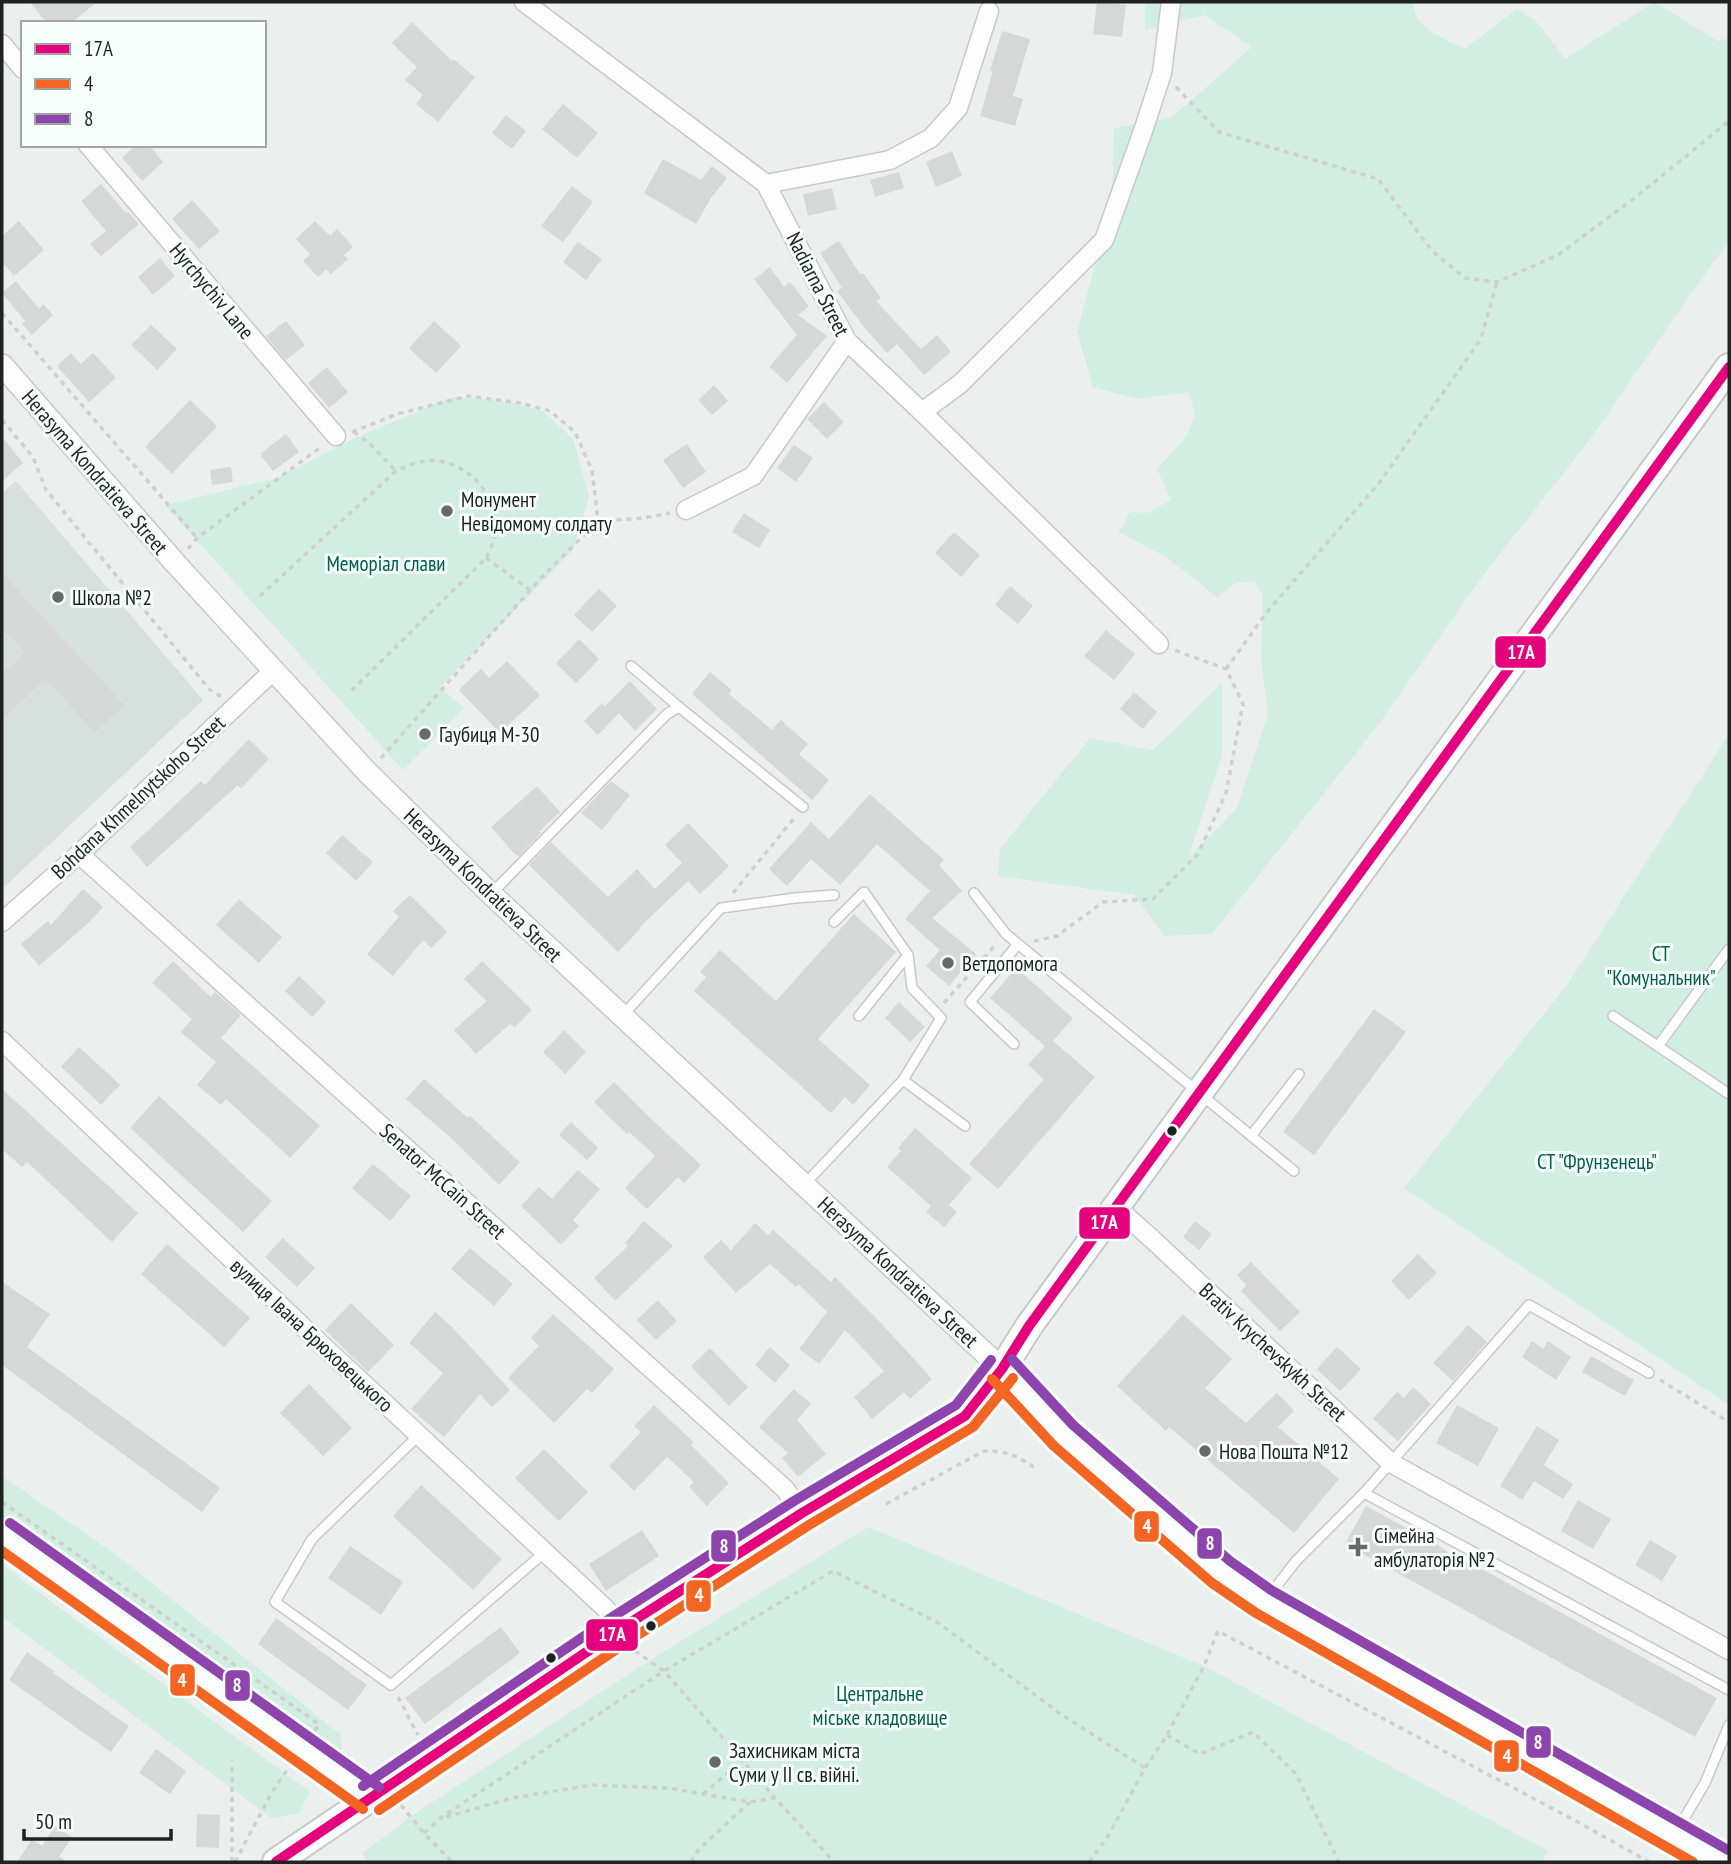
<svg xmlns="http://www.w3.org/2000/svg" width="1731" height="1864" font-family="'PT Sans Narrow',sans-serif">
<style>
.built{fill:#d6e0dc}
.green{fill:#d2eee3}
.building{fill:#d5d8d7}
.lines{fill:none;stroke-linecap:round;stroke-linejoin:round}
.service-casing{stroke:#c7c9c8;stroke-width:12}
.minor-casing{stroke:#c7c9c8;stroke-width:21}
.tertiary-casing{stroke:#c7c9c8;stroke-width:24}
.secondary-casing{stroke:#c7c9c8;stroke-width:26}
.primary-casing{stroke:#c7c9c8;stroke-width:30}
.path{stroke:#cecfce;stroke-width:3.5;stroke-dasharray:5 5;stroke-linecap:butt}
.service{stroke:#fcfdfc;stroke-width:9}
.minor{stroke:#fcfdfc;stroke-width:18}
.tertiary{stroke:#fcfdfc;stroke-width:21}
.secondary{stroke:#fcfdfc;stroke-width:23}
.primary{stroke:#fcfdfc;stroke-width:26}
.bus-1-casing{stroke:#f6fffb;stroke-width:16}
.bus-2-casing{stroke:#f6fffb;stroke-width:16}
.bus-3-casing{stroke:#f6fffb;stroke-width:16}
.bus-1{stroke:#e5007d;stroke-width:10}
.bus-2{stroke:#f26522;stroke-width:10}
.bus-3{stroke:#8e44ad;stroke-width:10}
.poi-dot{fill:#666a68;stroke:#f6fffb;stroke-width:2.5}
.bus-dot{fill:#1f2220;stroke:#f6fffb;stroke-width:2.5}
.labels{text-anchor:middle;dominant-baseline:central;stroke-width:6;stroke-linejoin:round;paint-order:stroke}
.street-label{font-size:21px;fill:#1f2220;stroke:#f6fffb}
.poi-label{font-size:21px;fill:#1f2220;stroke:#f6fffb;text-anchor:start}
.park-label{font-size:21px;fill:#026047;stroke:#f6fffb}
.line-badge{stroke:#f6fffb;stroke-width:2.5}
.badge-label{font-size:19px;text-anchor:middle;font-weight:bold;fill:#fff}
</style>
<rect width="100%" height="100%" fill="#ebefed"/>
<!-- built -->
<path class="built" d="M16,481L203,700L2,889V493Z"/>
<!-- green -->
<g class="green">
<path d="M1145,2H1414C1411,27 1446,40 1465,49L1517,9L1536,21L1565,59L1654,2L1718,41L1729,38V241L1707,271L1588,442L1484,574L1379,724L1212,934L1164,936L1134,895L998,876L1000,849L1090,738L1153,750L1222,683V755L1188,858L1237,808L1268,714L1261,660L1263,596L1255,581L1236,583L1217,597L1166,557L1119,532L1130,512L1147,513L1171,500L1157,469L1187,436L1195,413L1188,392L1138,399L1093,387L1077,332L1105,227L1113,176L1114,128L1171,118L1252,47L1204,15L1145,30Z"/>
<path d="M452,397L499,400L543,411L573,439L589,497L573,550L440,687L464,708L403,770L165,505L277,478L357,437Z"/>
<path d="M1729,734V1405L1404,1188L1567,985Z"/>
<path d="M2,1476L118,1556L340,1734L342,1747L337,1757L326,1759L2,1523Z"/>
<path d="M868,1527L1204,1666L1548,1851L1541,1862H368L362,1853L420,1810L655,1657Z"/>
<path d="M2,1565L310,1792L298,1814L271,1818L2,1617Z"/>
</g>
<!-- building -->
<g class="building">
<path d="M30,2H97L71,23H47Z"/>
<path d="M1097,2L1126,5L1122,37L1093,34Z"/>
<path d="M412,22L452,61L453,59L475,77L438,122L416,104L423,95L405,80L417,67L392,43Z"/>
<path d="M1002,31L1030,39L1013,96L1023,99L1015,126L980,116L993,71H990Z"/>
<path d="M563,104L598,133L577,158L542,129Z"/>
<path d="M506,115L526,131L512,149L492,133Z"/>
<path d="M136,145H149L163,162L142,181L122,158Z"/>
<path d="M952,151L962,176L936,187L926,162Z"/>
<path d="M663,159L701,180L712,166L727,178L711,198L696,224L644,193Z"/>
<path d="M899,172L904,188L875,197L870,180Z"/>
<path d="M101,184L126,213L128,212L139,224L101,256L90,244L106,231L81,201Z"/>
<path d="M572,186L593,202L563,242L541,226Z"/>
<path d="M832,188L837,209L808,216L803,194Z"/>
<path d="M192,200L220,231L199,249L172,219Z"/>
<path d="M19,221L44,250L14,276L2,262V236Z"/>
<path d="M315,221L330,236L337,229L353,247L344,255L348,259L331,274L326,269L318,277L303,261L310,254L296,239Z"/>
<path d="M839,241L860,274L863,273L881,298L876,301L921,349L937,335L951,352L924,375L897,344L887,353L863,326L837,291L842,288L820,253Z"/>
<path d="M578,242L602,259L586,280L563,262Z"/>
<path d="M160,258L175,276L153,295L138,277Z"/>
<path d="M770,267L784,287L790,282L809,306L798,315L827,336L787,383L769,367L797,335L754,279Z"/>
<path d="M16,281L39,309L43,304L53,315L32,335L22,324L25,321L2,293Z"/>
<path d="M286,321L305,345L286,360L266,336Z"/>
<path d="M434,321L461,346L436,373L409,348Z"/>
<path d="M151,325L177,349L157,370L131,345Z"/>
<path d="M71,353L81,364L93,353L116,378L89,402L57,366Z"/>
<path d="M327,367L348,392L329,408L308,383Z"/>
<path d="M714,385L728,401L712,415L698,400Z"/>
<path d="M190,400L217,426L172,474L145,447Z"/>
<path d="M824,402L844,422L827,439L807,419Z"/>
<path d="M286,434L299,452L273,471L260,454Z"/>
<path d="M2,437L23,463L2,481Z"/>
<path d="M687,444L706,472L683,488L663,460Z"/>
<path d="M794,445L813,458L796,482L777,468Z"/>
<path d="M231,467L233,482L212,485L210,470Z"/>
<path d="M744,513L770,530L759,548L732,532Z"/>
<path d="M954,532L980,555L961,577L935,553Z"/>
<path d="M2,573L124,705L95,732L45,679L2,720V674L25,653L2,628Z"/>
<path d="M1010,586L1033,606L1018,624L995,605Z"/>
<path d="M599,589L617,606L592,632L574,615Z"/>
<path d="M1106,630L1135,654L1114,680L1084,656Z"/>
<path d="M579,639L599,659L576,683L556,663Z"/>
<path d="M507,661L540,695L500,733L459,690L481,669L489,678Z"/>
<path d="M710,672L732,690L729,694L772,730L781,720L808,744L799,754L829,780L812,800L692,694Z"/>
<path d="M630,681L657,709L635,731L619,713L598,735L584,721L602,703L605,706Z"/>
<path d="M1134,692L1157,712L1143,729L1120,709Z"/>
<path d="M249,739L269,759L241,789L238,785L147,867L130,847L201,781L205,785Z"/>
<path d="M611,781L630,795L602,830L581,813Z"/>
<path d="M537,786L560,812L540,831L541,833L519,856L515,854L491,827Z"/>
<path d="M870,794L944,860L939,865L962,891L932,918L976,954L949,986L926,966L940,950L905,919L930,891L877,844L840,885L811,859L787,886L769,869L811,822L829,839Z"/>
<path d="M688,823L729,866L700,894L688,881L640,927L641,928L618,952L529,865L551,842L608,897L637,869L655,889L682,863L665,845Z"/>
<path d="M342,835L373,862L356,881L326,853Z"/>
<path d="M83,889L103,907L87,924L39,966L21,944L48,921L51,925Z"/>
<path d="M410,895L447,932L431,948L423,940L393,976L367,954L399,917L393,911Z"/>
<path d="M239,899L282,937L259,963L216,925Z"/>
<path d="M854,914L896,952L818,1039L870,1085L853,1105L845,1097L831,1113L694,991L706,977L700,972L720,950L776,1001Z"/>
<path d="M173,961L211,997L215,992L241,1015L221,1038L320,1126L290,1158L226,1099L221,1105L197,1085L216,1062L181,1032L192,1019L152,983Z"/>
<path d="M482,961L532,1010L514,1028L510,1024L476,1054L454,1030L487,1001L464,979Z"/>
<path d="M1016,968L1073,1018L1053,1041L1095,1077L998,1189L969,1164L1044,1079L1028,1065L1045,1046L990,998Z"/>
<path d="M299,976L326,1002L312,1017L285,991Z"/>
<path d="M899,1002L925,1027L910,1042L885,1018Z"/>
<path d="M1374,1009L1406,1032L1314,1155L1283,1132Z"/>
<path d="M564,1030L586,1052L565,1074L543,1052Z"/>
<path d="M79,1047L120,1085L101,1105L61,1067Z"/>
<path d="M424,1079L468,1118L470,1116L520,1162L499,1185L450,1137L406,1099Z"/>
<path d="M614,1082L646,1114L701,1165L684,1183L678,1177L647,1209L625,1188L655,1156L629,1132L627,1134L594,1102Z"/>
<path d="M2,1089L138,1213L112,1242L27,1162L22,1167L2,1149Z"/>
<path d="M159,1096L272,1201L243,1232L130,1128Z"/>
<path d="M571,1122L598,1148L587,1160L559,1135Z"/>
<path d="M915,1128L972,1178L949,1205L957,1212L944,1227L926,1212L931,1206L887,1167L901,1151L898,1148Z"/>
<path d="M373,1164L411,1196L390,1221L352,1188Z"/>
<path d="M578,1170L600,1189L573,1220L579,1226L561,1245L521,1206L539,1187L552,1199Z"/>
<path d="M644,1221L673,1246L615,1301L594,1278L628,1246L625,1243Z"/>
<path d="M1195,1221L1212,1234L1199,1250L1183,1237Z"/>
<path d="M755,1223L768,1235L773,1230L831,1282L835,1277L882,1324L932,1379L910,1399L904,1392L872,1419L854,1397L884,1371L845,1330L819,1364L799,1349L827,1312L798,1284L796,1287L770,1264L736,1293L703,1257L721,1240L731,1250Z"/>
<path d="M283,1238L315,1268L297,1287L265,1257Z"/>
<path d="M167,1244L250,1318L224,1347L141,1274Z"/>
<path d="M470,1248L513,1284L494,1306L451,1269Z"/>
<path d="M1418,1254L1437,1273L1409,1300L1391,1281Z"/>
<path d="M1251,1262L1300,1312L1280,1331L1241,1291L1246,1285L1237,1275Z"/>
<path d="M2,1282L50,1314L27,1347L220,1488L202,1512L2,1365Z"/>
<path d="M658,1300L677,1321L656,1340L637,1320Z"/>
<path d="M351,1303L394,1345L368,1372L325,1330Z"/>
<path d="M435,1312L454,1329L510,1390L492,1407L480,1394L444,1437L411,1409L443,1373L409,1343Z"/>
<path d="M553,1314L614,1369L592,1393L587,1389L554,1423L508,1378L539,1346L531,1338Z"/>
<path d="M1183,1314L1232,1359L1205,1388L1246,1423L1277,1393L1294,1411L1278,1427L1339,1479L1294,1533L1169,1427L1166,1431L1117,1386Z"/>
<path d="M1468,1325L1487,1342L1453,1381L1433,1363Z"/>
<path d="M1532,1341L1543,1349L1548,1341L1571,1357L1556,1380L1522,1357Z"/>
<path d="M770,1347L790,1365L775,1383L755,1365Z"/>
<path d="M1337,1347L1361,1369L1340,1391L1317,1369Z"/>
<path d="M710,1348L748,1387L729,1406L691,1366Z"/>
<path d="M1591,1356L1634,1380L1625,1396L1582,1372Z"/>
<path d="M309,1384L352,1428L323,1456L280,1413Z"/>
<path d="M1413,1387L1431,1404L1398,1441L1373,1419L1397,1392L1404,1398Z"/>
<path d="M794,1389L811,1404L797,1420L826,1454L798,1477L782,1458L788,1453L759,1427Z"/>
<path d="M654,1405L693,1442L691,1445L729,1483L707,1506L689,1487L694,1482L667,1457L634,1491L609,1466L641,1432L634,1426Z"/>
<path d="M1457,1405L1499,1428L1478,1466L1436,1443Z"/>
<path d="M1537,1426L1559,1440L1544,1465L1573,1484L1563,1499L1534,1481L1522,1500L1500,1486Z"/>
<path d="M544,1449L588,1492L559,1521L515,1478Z"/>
<path d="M421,1485L502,1559L473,1590L393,1516Z"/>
<path d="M1578,1500L1611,1519L1593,1549L1561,1531Z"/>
<path d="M1366,1506L1436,1544L1455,1557L1456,1555L1717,1698L1695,1737L1345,1544Z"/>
<path d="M642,1530L659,1556L606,1591L589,1564Z"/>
<path d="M1650,1540L1677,1556L1662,1581L1635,1565Z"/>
<path d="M350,1546L403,1582L381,1615L328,1578Z"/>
<path d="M276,1618L367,1685L348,1710L258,1644Z"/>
<path d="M501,1627L520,1653L425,1724L405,1698Z"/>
<path d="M27,1652L54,1671L53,1673L129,1726L111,1752L9,1680Z"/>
<path d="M156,1749L186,1771L170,1794L139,1773Z"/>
<path d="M197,1814L220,1815L219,1848L196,1847Z"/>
<path d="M55,1826L72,1837L59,1857L68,1862H17L32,1839L42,1846Z"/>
</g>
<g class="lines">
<defs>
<g id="service">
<path d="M631,666L679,707"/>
<path d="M974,893L1006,934L1018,944"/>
<path d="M491,894L667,714L679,707L803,807"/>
<path d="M834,922L864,892L908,955L912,988L941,1018L903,1080"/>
<path d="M623,1015L721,908L795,898L834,895"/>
<path d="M859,1016L908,955"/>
<path d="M1613,1016L1729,1094"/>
<path d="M1014,1044L970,1002L1018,944L1294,1171"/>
<path d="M1658,1046L1729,949"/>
<path d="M1251,1136L1299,1074"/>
<path d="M804,1185L903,1080L965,1126"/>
<path d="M419,1435L312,1539L275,1602L391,1685L545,1552"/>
<path d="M1364,1493L1729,1690"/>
<path d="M1265,1601L1296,1561L1364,1493L1529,1305L1649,1373"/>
<path d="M1675,1834L1705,1783L1729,1725"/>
</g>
<g id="minor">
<path d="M524,2L766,184L847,341L922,412L1159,644"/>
<path d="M2,44L23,69"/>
<path d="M88,145L336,436"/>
<path d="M766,184L890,160L931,138L958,108L989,11"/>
<path d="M922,412L960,384L1104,240L1143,131L1162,73L1171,2"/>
<path d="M686,510L753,476L847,341"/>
<path d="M79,854L785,1489L802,1513"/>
<path d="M2,922L79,854L273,671"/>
<path d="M2,1041L322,1345L605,1608L622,1628"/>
<path d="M1116,1207L1152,1239L1391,1463L1729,1650"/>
</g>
<path id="tertiary" d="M2,365L176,564L367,772L491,894L1002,1369"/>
<g id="secondary">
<path d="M1002,1369L1063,1435L1221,1572L1264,1602L1721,1862"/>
<path d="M2,1534L371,1798"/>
</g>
<path id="primary" d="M276,1862L622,1628L802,1513L965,1416L1002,1369L1029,1326L1729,367"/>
</defs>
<!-- service casing -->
<use href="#service" class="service-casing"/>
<!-- minor casing -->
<use href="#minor" class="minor-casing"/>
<!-- tertiary casing -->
<use href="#tertiary" class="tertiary-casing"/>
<!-- secondary casing -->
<use href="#secondary" class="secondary-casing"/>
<!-- primary casing -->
<use href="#primary" class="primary-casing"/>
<!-- path -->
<g class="path">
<path d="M1176,87L1219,132L1378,179L1432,251L1465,278L1497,282L1558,255L1636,197L1729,121"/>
<path d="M2,313L197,538"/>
<path d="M2,420L33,457L46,490L210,690L222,697"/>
<path d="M352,432L397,414L468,396L521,403L550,411L575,432L592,470L598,521"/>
<path d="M354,432L369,443L396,471"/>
<path d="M188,549L197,538L321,447"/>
<path d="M486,558L530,590"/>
<path d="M260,596L396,471C409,465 423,459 438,461C474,466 501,501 494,537C493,544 489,552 486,558L348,694"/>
<path d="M1226,669L1267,612L1379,483L1481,339L1497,282"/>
<path d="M381,758L541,578L598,521L644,518L670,513"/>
<path d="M733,893L795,817"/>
<path d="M1034,941L1057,936L1103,902L1153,899L1198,854L1226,793L1243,704L1226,669L1174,650"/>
<path d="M944,1003L997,943"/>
<path d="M1660,1380L1729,1422"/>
<path d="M2,1502L319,1724L314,1732"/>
<path d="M886,1504L984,1451C1007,1451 1017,1455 1036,1469"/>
<path d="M635,1651L664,1671L775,1798L834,1862"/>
<path d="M398,1697L418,1735"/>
<path d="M1167,1735L1200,1754L1253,1732L1296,1774L1339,1862"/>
<path d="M703,1794L743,1760"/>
<path d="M401,1805L424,1833L452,1862"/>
<path d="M446,1817L512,1798L592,1785L668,1788L750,1802L775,1798"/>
<path d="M439,1819L664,1671L833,1571L937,1622L1062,1715L1145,1768"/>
<path d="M424,1833L439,1820"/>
<path d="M232,1862V1761"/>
<path d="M235,1862L272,1792L287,1770"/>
<path d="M691,1862L699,1849L750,1802"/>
<path d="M1089,1862L1107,1838L1145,1768L1167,1735L1204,1666L1218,1631L1576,1821L1649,1862"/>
</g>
<!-- service -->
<use href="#service" class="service"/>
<!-- minor -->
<use href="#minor" class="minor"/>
<!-- tertiary -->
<use href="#tertiary" class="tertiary"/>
<!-- secondary -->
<use href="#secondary" class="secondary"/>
<!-- primary -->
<use href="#primary" class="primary"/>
<defs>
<path id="bus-1" d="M276,1862L622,1628L802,1513L965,1416L1002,1369L1029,1326L1729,367"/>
<g id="bus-2">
<path d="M992,1379L1054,1446L1212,1583L1256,1613L1693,1862"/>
<path d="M2,1551L363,1809"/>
<path d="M379,1810L630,1640L809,1525L973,1427L1013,1378"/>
</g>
<g id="bus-3">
<path d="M1012,1359L1073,1425L1230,1561L1271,1590L1728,1850"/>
<path d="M10,1523L379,1787"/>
<path d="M363,1786L614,1616L794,1501L956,1405L991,1360"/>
</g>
</defs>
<!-- bus-1 casing -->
<use href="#bus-1" class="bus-1-casing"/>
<!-- bus-2 casing -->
<use href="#bus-2" class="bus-2-casing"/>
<!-- bus-3 casing -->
<use href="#bus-3" class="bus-3-casing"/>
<!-- bus-1 -->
<use href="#bus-1" class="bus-1"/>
<!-- bus-2 -->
<use href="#bus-2" class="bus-2"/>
<!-- bus-3 -->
<use href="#bus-3" class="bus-3"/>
</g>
<!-- markers -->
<g class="poi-dot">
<circle cx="447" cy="511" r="7"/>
<circle cx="58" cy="597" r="7"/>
<circle cx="425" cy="734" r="7"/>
<circle cx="948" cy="963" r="7"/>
<circle cx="1205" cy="1451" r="7"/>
<path d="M1354.5 1536.5h7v7h7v7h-7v7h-7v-7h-7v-7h7z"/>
<circle cx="715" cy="1762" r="7"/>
</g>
<g class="bus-dot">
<circle cx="1172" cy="1131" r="6"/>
<circle cx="651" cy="1626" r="6"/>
<circle cx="551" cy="1658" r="6"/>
</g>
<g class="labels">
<!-- street labels -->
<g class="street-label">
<text transform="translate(818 284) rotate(63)">Nadiarna Street</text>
<text transform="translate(212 291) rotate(50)">Hyrchychiv Lane</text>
<text transform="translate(95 472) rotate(49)">Herasyma Kondratieva Street</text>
<text transform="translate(138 797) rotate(-43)">Bohdana Khmelnytskoho Street</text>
<text transform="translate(483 885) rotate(44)">Herasyma Kondratieva Street</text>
<text transform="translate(443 1181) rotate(42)">Senator McCain Street</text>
<text transform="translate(898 1272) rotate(43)">Herasyma Kondratieva Street</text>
<text transform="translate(312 1335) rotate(43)">вулиця Івана Брюховецького</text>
<text transform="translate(1273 1352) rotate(43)">Brativ Krychevskykh Street</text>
</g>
<!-- poi labels -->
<g class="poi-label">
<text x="461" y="499">Монумент<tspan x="461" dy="24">Невідомому солдату</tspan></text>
<text x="72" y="597">Школа №2</text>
<text x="439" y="734">Гаубиця М-30</text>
<text x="962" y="963">Ветдопомога</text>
<text x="1219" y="1451">Нова Пошта №12</text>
<text x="1374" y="1535">Сімейна<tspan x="1374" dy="24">амбулаторія №2</tspan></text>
<text x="729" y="1750">Захисникам міста<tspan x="729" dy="24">Суми у ІІ св. війні.</tspan></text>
</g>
<!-- park labels -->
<g class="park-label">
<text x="386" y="563">Меморіал слави</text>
<text x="1661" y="953">СТ<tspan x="1661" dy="24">"Комунальник"</tspan></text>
<text x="1597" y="1161">СТ "Фрунзенець"</text>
<text x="880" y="1693">Центральне<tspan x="880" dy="24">міське кладовище</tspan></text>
</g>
</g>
<g class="line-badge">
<rect x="1494" y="635" width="53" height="34" rx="7" fill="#e5007d"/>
<rect x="1078" y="1206" width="53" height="34" rx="7" fill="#e5007d"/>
<rect x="1133" y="1510" width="27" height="33" rx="7" fill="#f26522"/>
<rect x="1196" y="1527" width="27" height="33" rx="7" fill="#8e44ad"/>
<rect x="710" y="1529" width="27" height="34" rx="7" fill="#8e44ad"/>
<rect x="685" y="1579" width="27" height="34" rx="7" fill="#f26522"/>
<rect x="585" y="1618" width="54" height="34" rx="7" fill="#e5007d"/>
<rect x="169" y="1663" width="27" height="34" rx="7" fill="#f26522"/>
<rect x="224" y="1669" width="27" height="33" rx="7" fill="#8e44ad"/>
<rect x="1525" y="1725" width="27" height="34" rx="7" fill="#8e44ad"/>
<rect x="1493" y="1739" width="27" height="34" rx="7" fill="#f26522"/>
</g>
<g class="badge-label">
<text x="1521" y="659">17А</text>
<text x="1104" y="1229">17А</text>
<text x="1147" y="1533">4</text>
<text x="1210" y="1550">8</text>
<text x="724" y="1553">8</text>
<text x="699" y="1602">4</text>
<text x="612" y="1641">17А</text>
<text x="182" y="1687">4</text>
<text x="237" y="1692">8</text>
<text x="1538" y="1749">8</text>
<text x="1507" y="1763">4</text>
</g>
<!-- border -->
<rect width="1731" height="1864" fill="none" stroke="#1f2220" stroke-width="7"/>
<!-- legend -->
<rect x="21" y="21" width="245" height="126" fill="#f6fffb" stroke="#a0a7a3" stroke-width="2"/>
<rect x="35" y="44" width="35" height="10" fill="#e5007d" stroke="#a0a7a3" stroke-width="2"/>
<text x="84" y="56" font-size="21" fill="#1f2220">17А</text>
<rect x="35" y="79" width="35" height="10" fill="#f26522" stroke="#a0a7a3" stroke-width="2"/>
<text x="84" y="91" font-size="21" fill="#1f2220">4</text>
<rect x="35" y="114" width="35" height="10" fill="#8e44ad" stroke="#a0a7a3" stroke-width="2"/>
<text x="84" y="126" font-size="21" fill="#1f2220">8</text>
<!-- scale -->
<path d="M24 1829v10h147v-10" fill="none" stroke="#1f2220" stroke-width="3.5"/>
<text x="35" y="1829" font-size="21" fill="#1f2220" stroke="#f6fffb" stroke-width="5" paint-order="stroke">50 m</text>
</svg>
